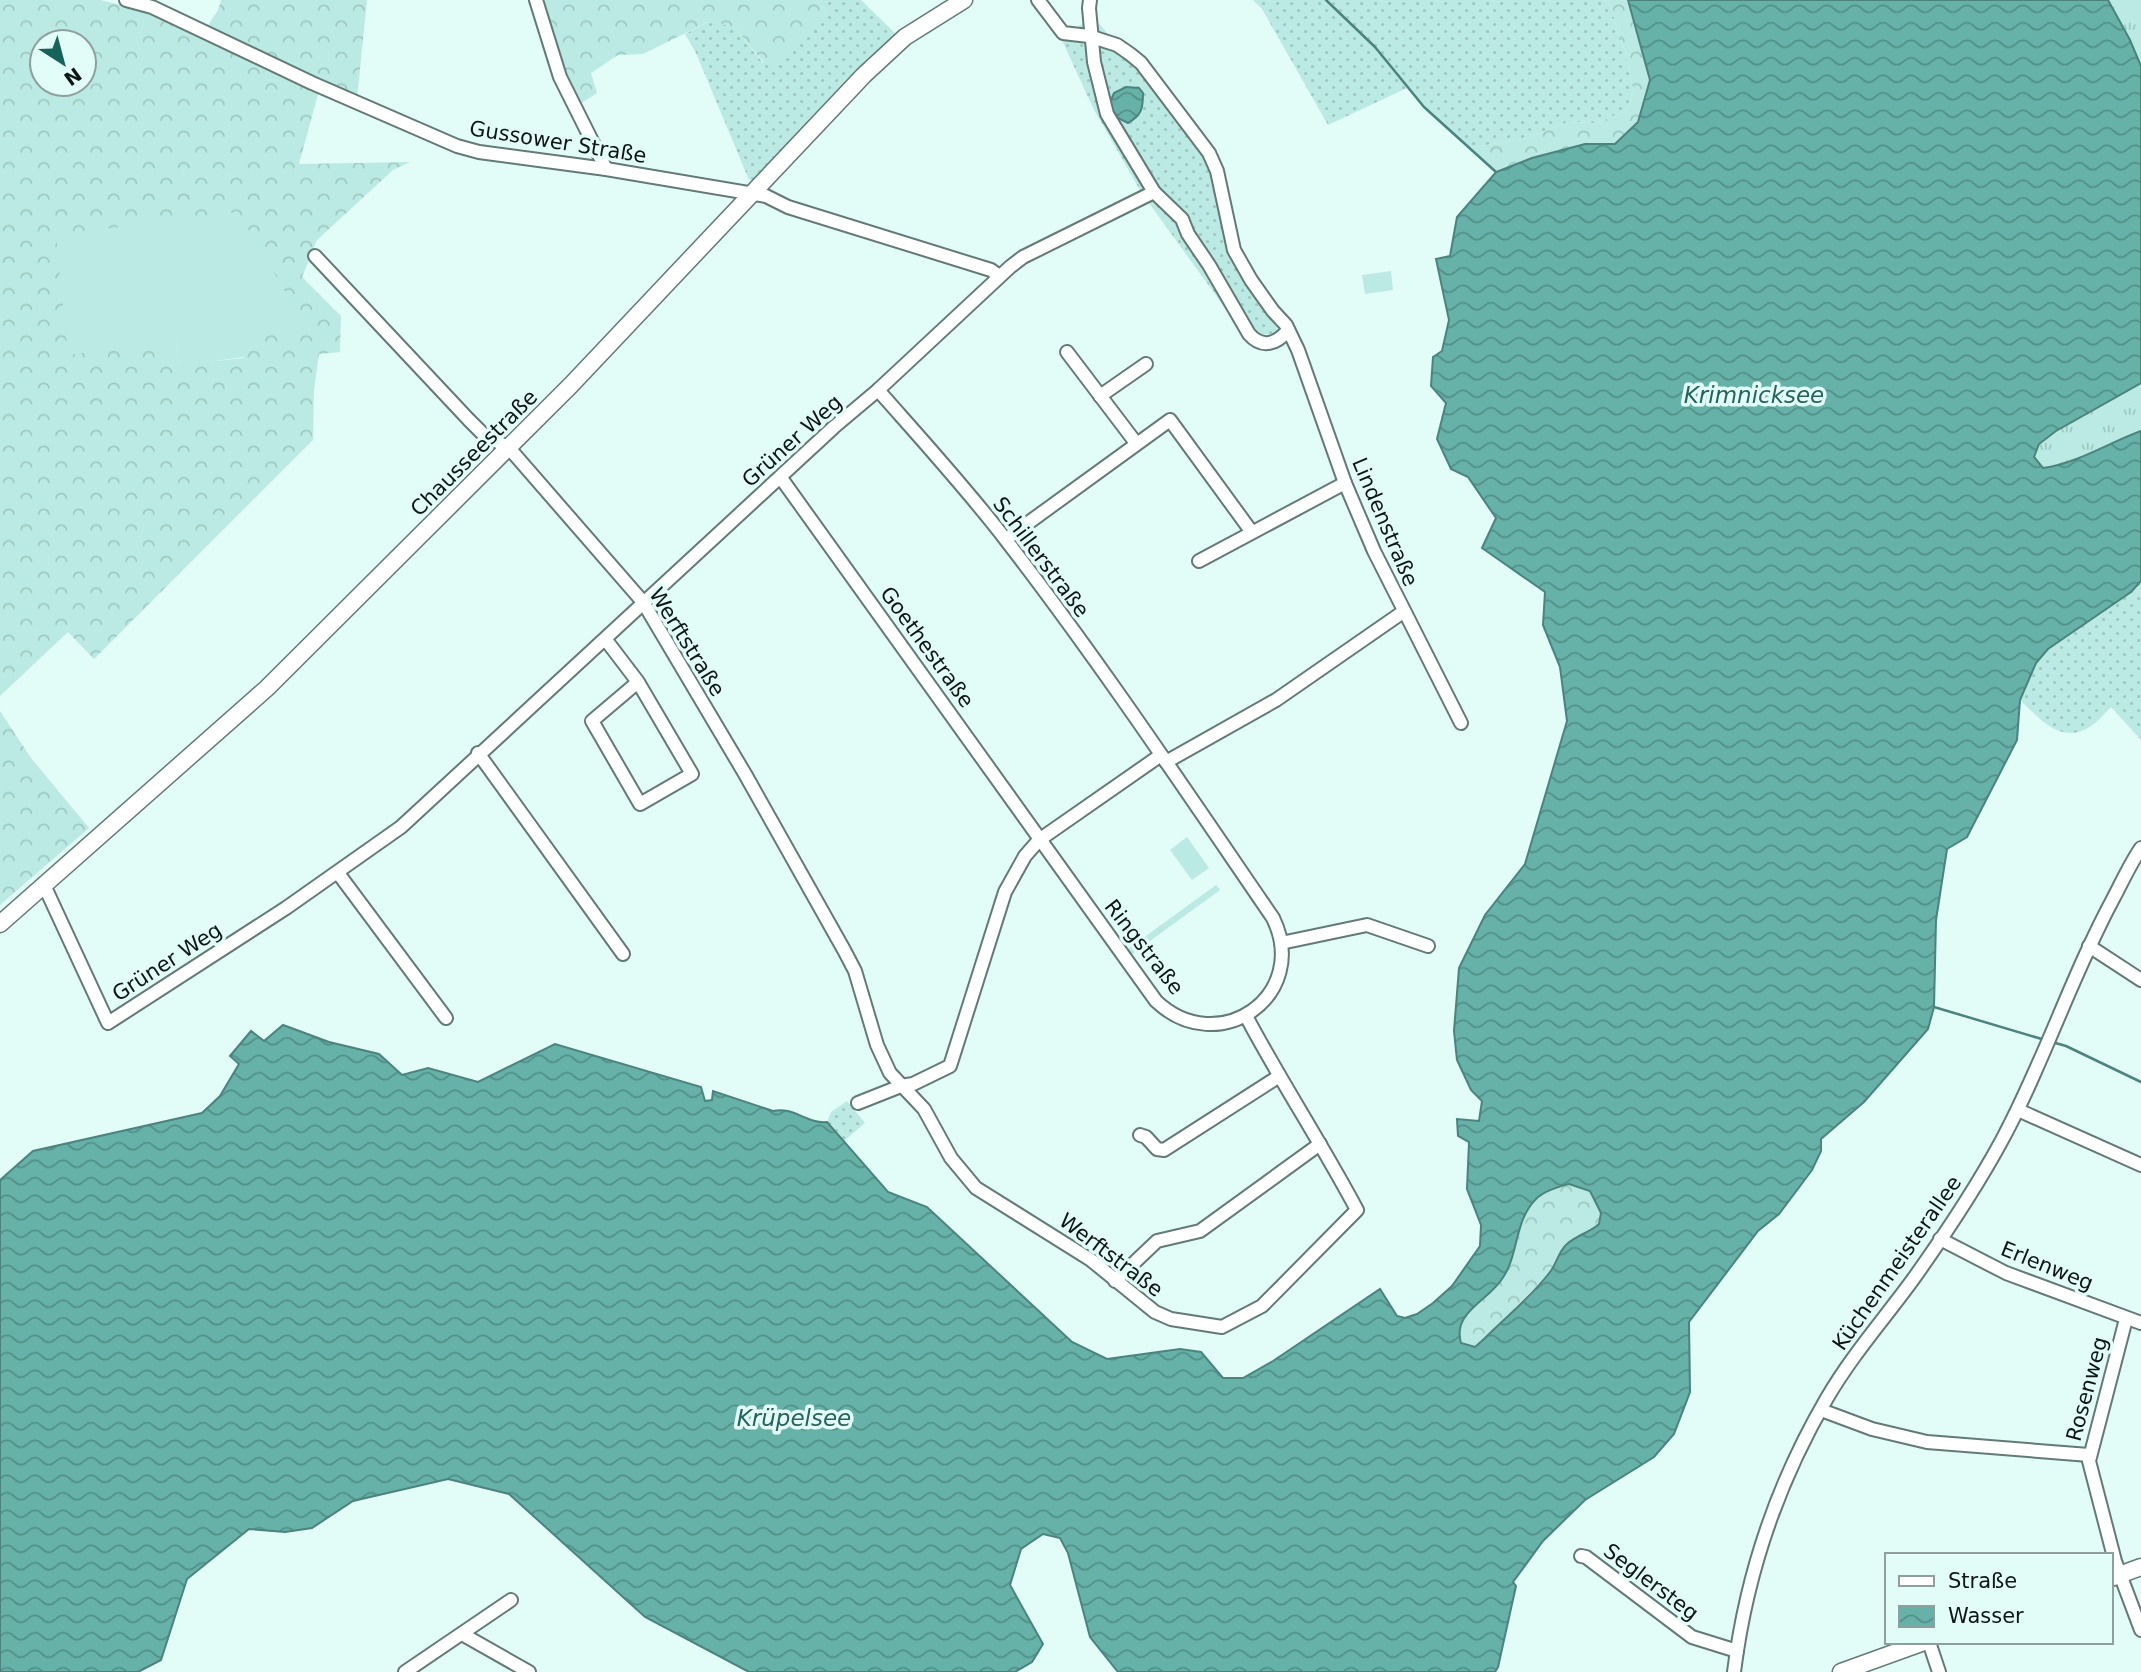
<svg xmlns="http://www.w3.org/2000/svg" width="2141" height="1672" font-family="'DejaVu Sans',sans-serif">
<style>
.grass{fill:url(#grass-dots)}
.forest{fill:url(#forest-crowns);fill-rule:evenodd}
.park{fill:url(#park-tufts)}
.pitch{fill:#baeae3}
.water{fill:url(#water-waves);stroke:#4b837d;stroke-width:2;fill-rule:evenodd}
.lines{fill:none;stroke-linecap:round;stroke-linejoin:round}
.stream{stroke:#4b837d;stroke-width:2.5}
.street-casing{stroke:#637a77;stroke-width:16}
.secondary-casing{stroke:#637a77;stroke-width:19}
.street{stroke:#fff;stroke-width:12}
.secondary{stroke:#fff;stroke-width:16}
.labels{text-anchor:middle;dominant-baseline:central;stroke-width:7;stroke-linejoin:round;paint-order:stroke}
.street-label{font-size:21px;fill:#0d1615;stroke:#e2fcf8}
.water-label{font-size:23px;font-style:italic;fill:#25635c;stroke:#e2fcf8}
</style>
<defs>
<pattern id="grass-dots" width="8" height="8" patternUnits="userSpaceOnUse" patternTransform="scale(1.75)"><rect width="8" height="8" fill="#baeae3"/><path d="M2 2h.1M6 6h.1" fill="none" stroke="#9fc8c2" stroke-width="1.8" stroke-linecap="round"/></pattern>
<pattern id="forest-crowns" width="20" height="18" patternUnits="userSpaceOnUse" patternTransform="scale(1.75)"><rect width="20" height="18" fill="#baeae3"/><path d="M2 6a3 3 0 1 1 6 0M12 15a3 3 0 1 1 6 0" fill="none" stroke="#9fc8c2"/></pattern>
<pattern id="park-tufts" width="24" height="20" patternUnits="userSpaceOnUse" patternTransform="scale(1.75)"><rect width="24" height="20" fill="#baeae3"/><path d="M3 7l-1-3M5 7V3M7 7l1-3M15 17l-1-3M17 17v-4M19 17l1-3" fill="none" stroke="#9fc8c2"/></pattern>
<pattern id="water-waves" width="16" height="10" patternUnits="userSpaceOnUse" patternTransform="scale(1.75)"><rect width="16" height="10" fill="#66b2a9"/><path d="M0 5q4-4 8 0t8 0" fill="none" stroke="#529088"/></pattern>
</defs>
<rect width="100%" height="100%" fill="#e2fcf8"/>
<!-- grass -->
<g class="grass">
<path d="M816,0H861L898,36L761,178L749,180L696,53L685,34L710,21L734,27L763,63L825,10Z"/>
<path d="M1253,0H1608L1625,51L1633,89L1627,111L1595,123L1568,122L1528,138L1469,148L1424,107L1407,88L1328,125L1262,9Z"/>
<path d="M1093,17L1134,63L1213,166L1232,249L1280,334L1254,335L1241,330L1141,192L1093,108L1061,38Z"/>
<path d="M2141,581V740L2111,707C2104,714 2095,725 2086,729C2059,743 2038,717 2020,700L2036,663L2048,649L2131,592Z"/>
<path d="M847,1101L865,1123L844,1141L827,1122L831,1112Z"/>
</g>
<!-- forest -->
<g class="forest">
<path d="M0,0H100L137,9L202,35L218,10L221,0H367L357,99L321,83L299,164L410,162L393,170L317,240L302,277L341,316L340,352L319,354L314,390L313,440L94,659L68,632L0,696ZM42,42H84V84H42ZM298,315L241,334L244,358L179,365L176,341Z"/>
<path d="M540,0H816L825,10L824,19L774,64L764,63L734,27L710,21L643,54L618,55L591,73L597,93L580,104L565,76Z"/>
<path d="M1608,0H1627L1650,80L1638,122L1616,144C1572,144 1536,156 1496,172L1469,148L1528,138L1568,122L1595,123L1627,111L1633,89L1625,51Z"/>
<path d="M0,711L31,758L89,828L0,905Z"/>
<path d="M1569,1184L1590,1191L1601,1213L1599,1224L1589,1233L1576,1236L1558,1255L1552,1270L1484,1339L1475,1347L1461,1343C1453,1311 1488,1301 1502,1279C1519,1255 1514,1222 1535,1200C1543,1191 1558,1187 1569,1184Z"/>
</g>
<!-- park -->
<g class="park">
<path d="M2108,0H2141V66L2130,40Z"/>
<path d="M2141,383V431C2108,444 2078,463 2043,468L2034,457L2039,444L2056,431Z"/>
</g>
<!-- pitch -->
<g class="pitch">
<path d="M238,212L299,315L295,329L242,334L244,357L179,366L176,341L68,355L56,235Z"/>
<path d="M1391,271L1393,290L1365,294L1362,275Z"/>
<path d="M1187,837L1209,868L1192,880L1170,850Z"/>
<path d="M1216,885L1220,890L1132,954L1128,949Z"/>
</g>
<!-- water -->
<g class="water">
<path d="M1628,0H2108L2130,40L2141,66V383L2056,431L2039,444L2034,457L2043,468C2078,463 2108,443 2141,431V581L2131,592L2048,649L2036,663L2020,700L2017,740L1967,837L1947,849L1936,920L1934,1007L1928,1029L1864,1102L1821,1139V1151L1812,1170L1779,1214L1758,1231L1689,1322L1690,1392L1674,1434L1654,1457L1585,1500L1543,1541L1513,1582L1516,1586L1498,1667L1495,1672H1118L1090,1637L1068,1553L1060,1538L1043,1534L1021,1549L1010,1585L1043,1644L1032,1662L1015,1672H749L645,1617L509,1494L448,1479L353,1501L312,1528L285,1532L249,1529L187,1579L161,1660L138,1672H0V1180L33,1151L202,1113L220,1096L239,1064L230,1056L251,1031L264,1041L283,1025L329,1042L379,1054L402,1075L428,1068L478,1082L555,1044L701,1087L705,1101L712,1100L713,1091L773,1111C793,1106 807,1124 827,1122L888,1192L927,1207L1072,1342L1107,1359L1180,1349L1201,1352L1223,1378H1243L1273,1361L1380,1289L1397,1316L1405,1318L1417,1314L1433,1303L1452,1286L1480,1246L1481,1225L1467,1189L1469,1142L1458,1136L1457,1119L1479,1121L1482,1101L1471,1090L1457,1060L1454,1031L1459,968L1485,915L1525,864L1567,721L1560,667L1543,625L1545,592L1482,548L1496,518L1468,477L1451,469L1437,439L1446,403L1431,386L1433,357L1442,351L1449,320L1436,259L1450,256L1457,217L1496,172L1532,158L1585,144H1615L1638,122L1650,80ZM1569,1184L1590,1191L1601,1213L1599,1224C1589,1233 1577,1235 1567,1244C1558,1252 1557,1263 1550,1272C1531,1297 1506,1317 1484,1339L1475,1347L1461,1343C1452,1312 1488,1301 1502,1279C1519,1255 1514,1222 1535,1200C1543,1191 1558,1187 1569,1184Z"/>
<path d="M1126,87L1139,88L1143,93C1143,108 1142,115 1128,123L1118,118L1109,105L1114,93Z"/>
</g>
<g class="lines">
<!-- stream -->
<g class="stream">
<path d="M1326,0L1375,47L1424,107L1496,172"/>
<path d="M1934,1007L2045,1040"/>
<path d="M2052,1042L2066,1046L2141,1082"/>
</g>
<defs>
<g id="street">
<path d="M126,0L152,7L312,83L457,146L479,152L606,169L766,196L788,207L991,270L999,276"/>
<path d="M536,0L560,77L606,169"/>
<path d="M1038,0L1063,33L1089,36L1117,45L1130,54L1141,63L1209,153L1217,171L1234,250L1251,280L1273,311L1286,325L1298,350L1345,483L1374,551L1461,723"/>
<path d="M1090,0L1089,8L1094,62L1107,114L1154,192L1182,219L1188,234L1209,265L1249,334C1262,349 1277,344 1288,330"/>
<path d="M315,256L469,420L483,434L509,448L643,602L745,774L844,950L855,971L877,1045L890,1073L924,1109L951,1158L976,1188L1091,1260L1155,1312L1171,1319L1222,1327L1262,1306L1357,1210C1322,1144 1281,1082 1246,1016"/>
<path d="M1067,352L1136,443"/>
<path d="M1100,396L1146,364"/>
<path d="M781,478L1156,1001C1218,1060 1311,996 1273,918C1186,791 1100,662 1006,540C966,488 922,440 878,390"/>
<path d="M1006,539L1170,420L1251,531"/>
<path d="M1199,561L1345,483"/>
<path d="M606,640L638,682L592,721L640,804L692,774L638,682"/>
<path d="M478,753L623,954"/>
<path d="M1166,762L1276,700L1403,612"/>
<path d="M338,873L446,1018"/>
<path d="M44,885L108,1023L286,908L401,827L834,427L878,390L1010,267L1023,257L1154,192"/>
<path d="M1281,943L1367,925L1428,946"/>
<path d="M2089,946L2141,980"/>
<path d="M858,1103L901,1086L913,1084L950,1066L1005,892L1025,856L1039,840L1161,755"/>
<path d="M2018,1110L2141,1165"/>
<path d="M1140,1135L1146,1137L1157,1149L1164,1150L1278,1077"/>
<path d="M1940,1239L2006,1273L2141,1323"/>
<path d="M1115,1281L1157,1241L1200,1231L1320,1144"/>
<path d="M2126,1319L2089,1461L2115,1561L2141,1630"/>
<path d="M1821,1410L1872,1429L1927,1442L2089,1455"/>
<path d="M1581,1556L1586,1557L1692,1637L1737,1651"/>
<path d="M462,1634L529,1672"/>
<path d="M1929,1642L1939,1672"/>
<path d="M405,1672L511,1600"/>
<path d="M1734,1672C1746,1576 1778,1482 1827,1398C1852,1355 1885,1318 1914,1278C1946,1233 1976,1188 2002,1140C2044,1062 2071,977 2113,899C2122,882 2130,864 2141,848"/>
</g>
<g id="secondary">
<path d="M0,924L267,688L571,385L864,75L905,37L964,0"/>
<path d="M2111,1578L2141,1567"/>
<path d="M1841,1672L1924,1642"/>
</g>
</defs>
<!-- street casing -->
<use href="#street" class="street-casing"/>
<!-- secondary casing -->
<use href="#secondary" class="secondary-casing"/>
<!-- street -->
<use href="#street" class="street"/>
<!-- secondary -->
<use href="#secondary" class="secondary"/>
</g>
<g class="labels">
<!-- street labels -->
<g class="street-label">
<text transform="translate(558 142) rotate(9)">Gussower Straße</text>
<text transform="translate(792 441) rotate(-42)">Grüner Weg</text>
<text transform="translate(474 453) rotate(-45)">Chausseestraße</text>
<text transform="translate(1385 522) rotate(67)">Lindenstraße</text>
<text transform="translate(1041 557) rotate(53)">Schillerstraße</text>
<text transform="translate(687 642) rotate(58)">Werftstraße</text>
<text transform="translate(927 647) rotate(54)">Goethestraße</text>
<text transform="translate(1144 947) rotate(52)">Ringstraße</text>
<text transform="translate(167 962) rotate(-33)">Grüner Weg</text>
<text transform="translate(1111 1255) rotate(37)">Werftstraße</text>
<text transform="translate(1897 1263) rotate(-55)">Küchenmeisterallee</text>
<text transform="translate(2047 1266) rotate(22)">Erlenweg</text>
<text transform="translate(2087 1389) rotate(-75)">Rosenweg</text>
<text transform="translate(1651 1582) rotate(37)">Seglersteg</text>
</g>
<!-- water labels -->
<g class="water-label">
<text x="1754" y="395">Krimnicksee</text>
<text x="794" y="1418">Krüpelsee</text>
</g>
</g>
<!-- legend -->
<rect x="1885" y="1553" width="228" height="91" fill="#e2fcf8" stroke="#8da09d" stroke-width="2"/>
<rect x="1899" y="1576" width="35" height="10" fill="#ffffff" stroke="#8da09d" stroke-width="2"/>
<text x="1948" y="1588" font-size="21" fill="#0d1615">Straße</text>
<rect x="1899" y="1606" width="35" height="21" fill="url(#water-waves)" stroke="#8da09d" stroke-width="2"/>
<text x="1948" y="1623" font-size="21" fill="#0d1615">Wasser</text>
<!-- north arrow -->
<g transform="translate(63 63) rotate(144)"><circle r="33" fill="#e2fcf8" stroke="#8da09d" stroke-width="2"/>
<path d="M0-5L12 26L0 18L-12 26Z" fill="#16635c"/>
<text y="-10" font-size="19" font-weight="bold" text-anchor="middle" fill="#0d1615">N</text>
</g>
</svg>
